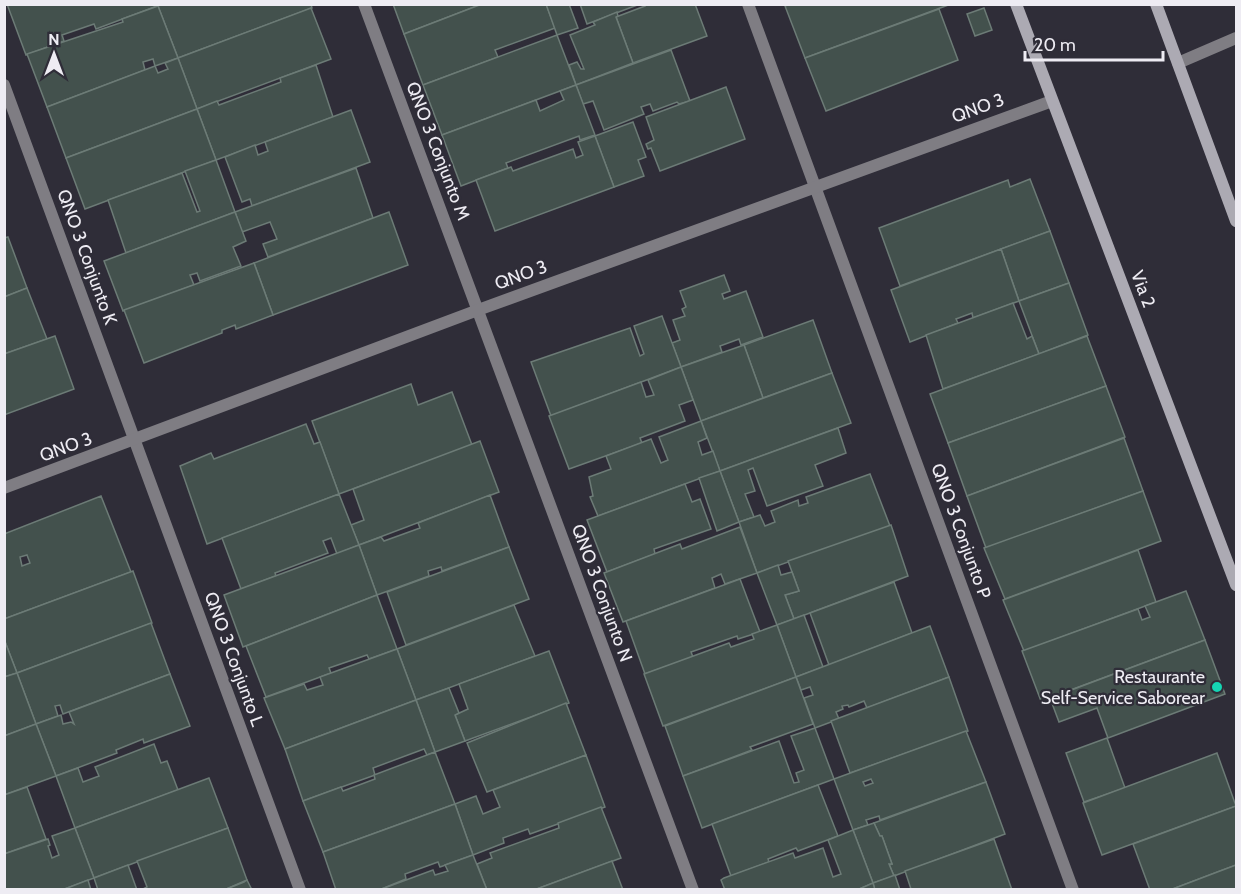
<svg xmlns="http://www.w3.org/2000/svg" width="1241" height="894" font-family="Cabin,sans-serif">
<style>
.building{fill:#43514d;stroke:#6c7b76;stroke-width:1.5;fill-rule:evenodd}
.lines{fill:none;stroke-linecap:round;stroke-linejoin:round}
.minor{stroke:#7f7d83;stroke-width:12}
.tertiary{stroke:#7f7d83;stroke-width:12}
.secondary{stroke:#acaab3;stroke-width:12}
.poi-dot{fill:#15d5b3;stroke:#2f2d38;stroke-width:2}
.labels{text-anchor:middle;dominant-baseline:central;stroke-width:4.5;stroke-linejoin:round;paint-order:stroke}
.street-label{font-size:18px;fill:#eeecf3;stroke:#2f2d38}
.poi-label{font-size:18px;fill:#eeecf3;stroke:#2f2d38;text-anchor:end}
</style>
<rect width="100%" height="100%" fill="#2f2d38"/>
<!-- building -->
<g class="building">
<path d="M7,4H156L157,6L96,29L94,24L62,35L64,41L26,55Z"/>
<path d="M162,4H311L312,8L178,58L158,6Z"/>
<path d="M393,4H482L404,34Z"/>
<path d="M482,4H546L555,28L495,50L498,57L423,85L404,34Z"/>
<path d="M546,4H569L578,28L557,35Z"/>
<path d="M580,4H640L587,24Z"/>
<path d="M644,4H695L707,36L633,63L616,17L645,6Z"/>
<path d="M951,4L805,58L785,6L790,4Z"/>
<path d="M158,6L178,58L155,66L153,59L143,62L145,70L47,107L27,54L123,22L122,19Z"/>
<path d="M311,8L331,59L197,109L178,58Z"/>
<path d="M984,8L992,30L975,36L967,14Z"/>
<path d="M939,9L958,60L826,111L805,58Z"/>
<path d="M617,12L618,16L616,17L633,63L576,85L569,65L577,62L581,69H584L570,35L595,25L593,22Z"/>
<path d="M557,35L576,85L442,135L423,85Z"/>
<path d="M671,50L690,101L679,104L677,102L653,111L650,104L641,107L644,114L604,130L593,101L583,104L576,85Z"/>
<path d="M178,58L197,109L66,158L47,107L155,66L158,73L168,69L165,63Z"/>
<path d="M316,65L333,117L216,160L197,109L217,101L219,105L281,82L280,78Z"/>
<path d="M576,85L595,135L580,140L579,136L506,163L508,168L461,186L442,135L536,100L540,111L564,100L560,91Z"/>
<path d="M726,87L745,139L660,171L651,148L648,149L646,144L654,140L646,117Z"/>
<path d="M197,109L216,160L85,209L66,158Z"/>
<path d="M351,110L370,162L252,206L250,199L242,202L225,157L255,145L258,155L268,151L265,142Z"/>
<path d="M633,122L646,157L638,160L644,176L614,187L595,136Z"/>
<path d="M595,136L614,187L495,231L476,180L511,167L513,171L573,149L576,158L583,155L578,142Z"/>
<path d="M216,160L235,212L126,253L108,200L182,173L197,212L200,211L185,171Z"/>
<path d="M356,168L373,218L268,257L263,244L277,239L270,222L242,232L235,212Z"/>
<path d="M1030,179L1050,231L900,286L879,228L1008,180L1010,187Z"/>
<path d="M235,212L246,241L233,247L241,266L200,281L197,273L190,275L194,285L123,311L104,261Z"/>
<path d="M389,212L408,265L273,315L254,263Z"/>
<path d="M1050,231L1069,283L1019,301L1001,249Z"/>
<path d="M8,237L27,288L4,297V238Z"/>
<path d="M1001,249L1019,301L973,318L972,313L956,319L958,323L910,342L891,290Z"/>
<path d="M254,263L273,315L236,329L235,325L222,330V333L144,363L124,310Z"/>
<path d="M724,275L730,291L722,294L724,299L746,291L763,337L741,345L739,339L720,346L722,352L681,367L672,343L680,340L673,320L685,316L682,309L686,307L680,291Z"/>
<path d="M1069,283L1088,335L1039,354L1019,301Z"/>
<path d="M27,288L47,339L4,354V297Z"/>
<path d="M1013,303L1027,339L1032,336L1039,354L943,389L926,335Z"/>
<path d="M662,316L681,367L551,416L531,362L630,328L640,356L644,354L634,326Z"/>
<path d="M813,320L832,373L763,398L744,345Z"/>
<path d="M55,336L74,389L4,415V354Z"/>
<path d="M1087,336L1106,386L948,443L930,394Z"/>
<path d="M744,345L763,398L701,421L681,367Z"/>
<path d="M681,367L693,400L679,405L685,421L640,438L642,443L569,469L549,416L641,382L646,397L654,395L648,380Z"/>
<path d="M832,373L851,423L720,471L701,421Z"/>
<path d="M411,384L418,405L452,392L472,445L339,494L312,421Z"/>
<path d="M1106,386L1125,437L967,496L948,443Z"/>
<path d="M701,421L707,438L698,442L702,455L713,451L720,471L598,516L590,497L593,496L589,477L611,469L606,456L651,439L661,463L668,460L659,437Z"/>
<path d="M306,424L314,444L320,442L339,494L207,544L180,466L211,453L214,459Z"/>
<path d="M838,428L846,453L815,465L823,486L767,506L753,468L748,470L755,491L745,494L754,517L739,522L720,471Z"/>
<path d="M1124,438L1143,491L986,548L967,496Z"/>
<path d="M480,441L499,492L359,545L351,525L364,520L353,489Z"/>
<path d="M720,471L739,522L717,531L699,478Z"/>
<path d="M870,474L890,526L757,573L739,522L760,515L765,526L775,522L771,511L798,500L799,506L808,503L806,497Z"/>
<path d="M685,484L692,502L700,499L711,529L654,549L655,554L607,572L587,520Z"/>
<path d="M1143,491L1161,541L1005,599L984,548Z"/>
<path d="M339,494L359,545L337,554L331,538L323,541L328,553L275,573L276,576L241,589L222,538Z"/>
<path d="M490,495L509,547L442,571L441,567L428,571L429,576L377,595L359,545L381,537L384,541L420,528L418,523Z"/>
<path d="M101,496L131,572L4,619V534ZM27,555L30,563L22,566L20,557Z"/>
<path d="M891,525L908,576L794,619L785,595L799,591L788,561Z"/>
<path d="M740,527L757,573L725,584L721,574L712,578L715,588L623,622L604,573L680,544L682,549Z"/>
<path d="M359,545L377,595L243,647L224,595Z"/>
<path d="M509,547L529,599L406,645L387,592Z"/>
<path d="M1138,550L1156,602L1024,651L1003,600Z"/>
<path d="M778,565L781,575L792,572L799,591L785,595L794,619L777,625L757,573Z"/>
<path d="M133,571L152,623L17,673L4,639V619Z"/>
<path d="M740,579L760,632L738,639L737,636L691,652L693,657L645,674L626,621Z"/>
<path d="M894,582L912,633L829,665L810,613Z"/>
<path d="M1186,591L1205,640L1041,701L1022,651L1138,609L1142,620L1150,617L1145,606Z"/>
<path d="M377,595L397,649L369,659L367,655L329,668L331,673L266,697L246,646Z"/>
<path d="M514,605L535,656L416,700L397,649Z"/>
<path d="M804,615L823,667L796,677L777,625Z"/>
<path d="M151,623L170,674L63,714L60,705L55,706L58,716L36,724L17,673Z"/>
<path d="M777,625L796,677L663,726L644,674L729,643L731,647L754,639L752,634Z"/>
<path d="M930,626L949,677L867,708L864,701L849,707L848,705L842,706L843,709L836,712L839,719L815,728L804,698L813,695L810,687L801,690L796,677Z"/>
<path d="M4,639L17,673L4,677Z"/>
<path d="M1205,640L1225,694L1108,738L1097,708L1059,722L1050,698Z"/>
<path d="M397,649L416,700L285,749L264,698L304,684L307,690L323,685L320,677Z"/>
<path d="M549,651L569,703L465,741L455,715L468,709L459,684Z"/>
<path d="M17,673L36,724L4,736V677Z"/>
<path d="M170,674L190,726L144,743L143,739L116,750L117,753L56,776L36,724L61,715L63,724L71,722L74,724L69,712Z"/>
<path d="M796,677L813,724L750,747L752,750L683,776L665,726Z"/>
<path d="M949,677L968,731L850,773L831,721Z"/>
<path d="M449,688L459,713L455,715L465,741L435,752L416,700Z"/>
<path d="M416,700L435,752L427,755L424,749L373,768L375,775L303,801L285,749Z"/>
<path d="M566,703L586,755L487,792L467,743Z"/>
<path d="M36,724L56,776L4,795V736Z"/>
<path d="M815,728L834,779L702,828L683,776L779,741L794,783L799,782L796,773L804,770L791,736Z"/>
<path d="M966,731L986,782L880,820L879,816L866,820L868,825L853,830L834,779ZM871,779L873,783L865,786L863,782Z"/>
<path d="M1107,738L1125,788L1084,802L1066,753Z"/>
<path d="M154,744L161,763L167,761L178,790L75,828L56,776L78,768L83,782L99,776L95,767Z"/>
<path d="M435,752L455,804L323,852L303,801L341,787L343,791L375,779L374,775Z"/>
<path d="M1217,753L1236,806L1102,855L1083,803Z"/>
<path d="M586,755L605,807L530,834L528,829L503,838L504,843L473,855L455,804L476,796L483,814L500,807L493,790Z"/>
<path d="M209,778L228,828L94,878L75,828Z"/>
<path d="M986,782L1005,834L894,876L889,864H892L882,836H880L874,823Z"/>
<path d="M818,785L838,836L798,851L796,848L768,859L769,862L731,876L712,824Z"/>
<path d="M27,787L46,839L4,854V795Z"/>
<path d="M455,804L473,855L440,867L438,862L405,874L406,879L379,890H336L323,852Z"/>
<path d="M1236,806V865L1170,890H1150L1133,844Z"/>
<path d="M601,807L621,858L534,890H487L477,864L492,858L490,853L559,828L558,823Z"/>
<path d="M874,823L880,836H882L892,864H889L894,876L873,883L853,830Z"/>
<path d="M75,828L94,878L62,890H4V854L48,839L50,845L48,846L52,858L59,855L52,836Z"/>
<path d="M228,828L247,880L224,890H141L147,887L137,861Z"/>
<path d="M853,830L873,883L857,890H725L721,880L724,878L793,853L795,858L823,848L833,877L841,874L828,840Z"/>
<path d="M994,839L1012,890H909L911,889L905,871Z"/>
<path d="M473,855L487,890H379L433,870L435,875L448,871L445,865Z"/>
<path d="M612,861L623,890H534Z"/>
<path d="M128,865L137,890H98L94,878Z"/>
<path d="M1236,865V890H1170L1220,871Z"/>
<path d="M895,875L900,890H875L873,883Z"/>
<path d="M88,880L91,890H62Z"/>
<path d="M247,880L252,890H224L244,882Z"/>
<path d="M873,883L875,890H857Z"/>
</g>
<g class="lines">
<!-- minor -->
<g class="minor">
<path d="M364,4L693,890"/>
<path d="M748,4L1073,890"/>
<path d="M4,85L300,890"/>
</g>
<!-- tertiary -->
<g class="tertiary">
<path d="M1178,63L1236,38"/>
<path d="M4,488L478,310L1052,101"/>
</g>
<!-- secondary -->
<g class="secondary">
<path d="M1016,4L1236,585"/>
<path d="M1156,4L1236,221"/>
</g>
</g>
<!-- markers -->
<circle class="poi-dot" cx="1217" cy="687" r="6"/>
<g class="labels">
<!-- street labels -->
<g class="street-label">
<text transform="translate(978 108) rotate(-20)">QNO 3</text>
<text transform="translate(438 151) rotate(69)">QNO 3 Conjunto M</text>
<text transform="translate(87 257) rotate(70)">QNO 3 Conjunto K</text>
<text transform="translate(521 275) rotate(-20)">QNO 3</text>
<text transform="translate(1143 289) rotate(69)">Via 2</text>
<text transform="translate(66 447) rotate(-20)">QNO 3</text>
<text transform="translate(961 531) rotate(70)">QNO 3 Conjunto P</text>
<text transform="translate(602 593) rotate(70)">QNO 3 Conjunto N</text>
<text transform="translate(234 659) rotate(70)">QNO 3 Conjunto L</text>
</g>
<!-- poi labels -->
<g class="poi-label">
<text x="1205" y="677">Restaurante<tspan x="1205" dy="21">Self-Service Saborear</tspan></text>
</g>
</g>
<!-- border -->
<rect width="1241" height="894" fill="none" stroke="#eeecf3" stroke-width="12"/>
<!-- north arrow -->
<g transform="translate(54 54)" stroke="#2f2d38" stroke-width="4.5" paint-order="stroke">
<path d="M0-4.5L10 22L0 15L-10 22Z" fill="#eeecf3"/>
<text y="-9" font-size="16" font-weight="bold" text-anchor="middle" fill="#eeecf3">N</text>
</g>
<!-- scale -->
<path d="M1025 51v9h138v-9" fill="none" stroke="#eeecf3" stroke-width="3"/>
<text x="1034" y="51" font-size="18" fill="#eeecf3" stroke="#2f2d38" stroke-width="4.5" paint-order="stroke">20 m</text>
</svg>
